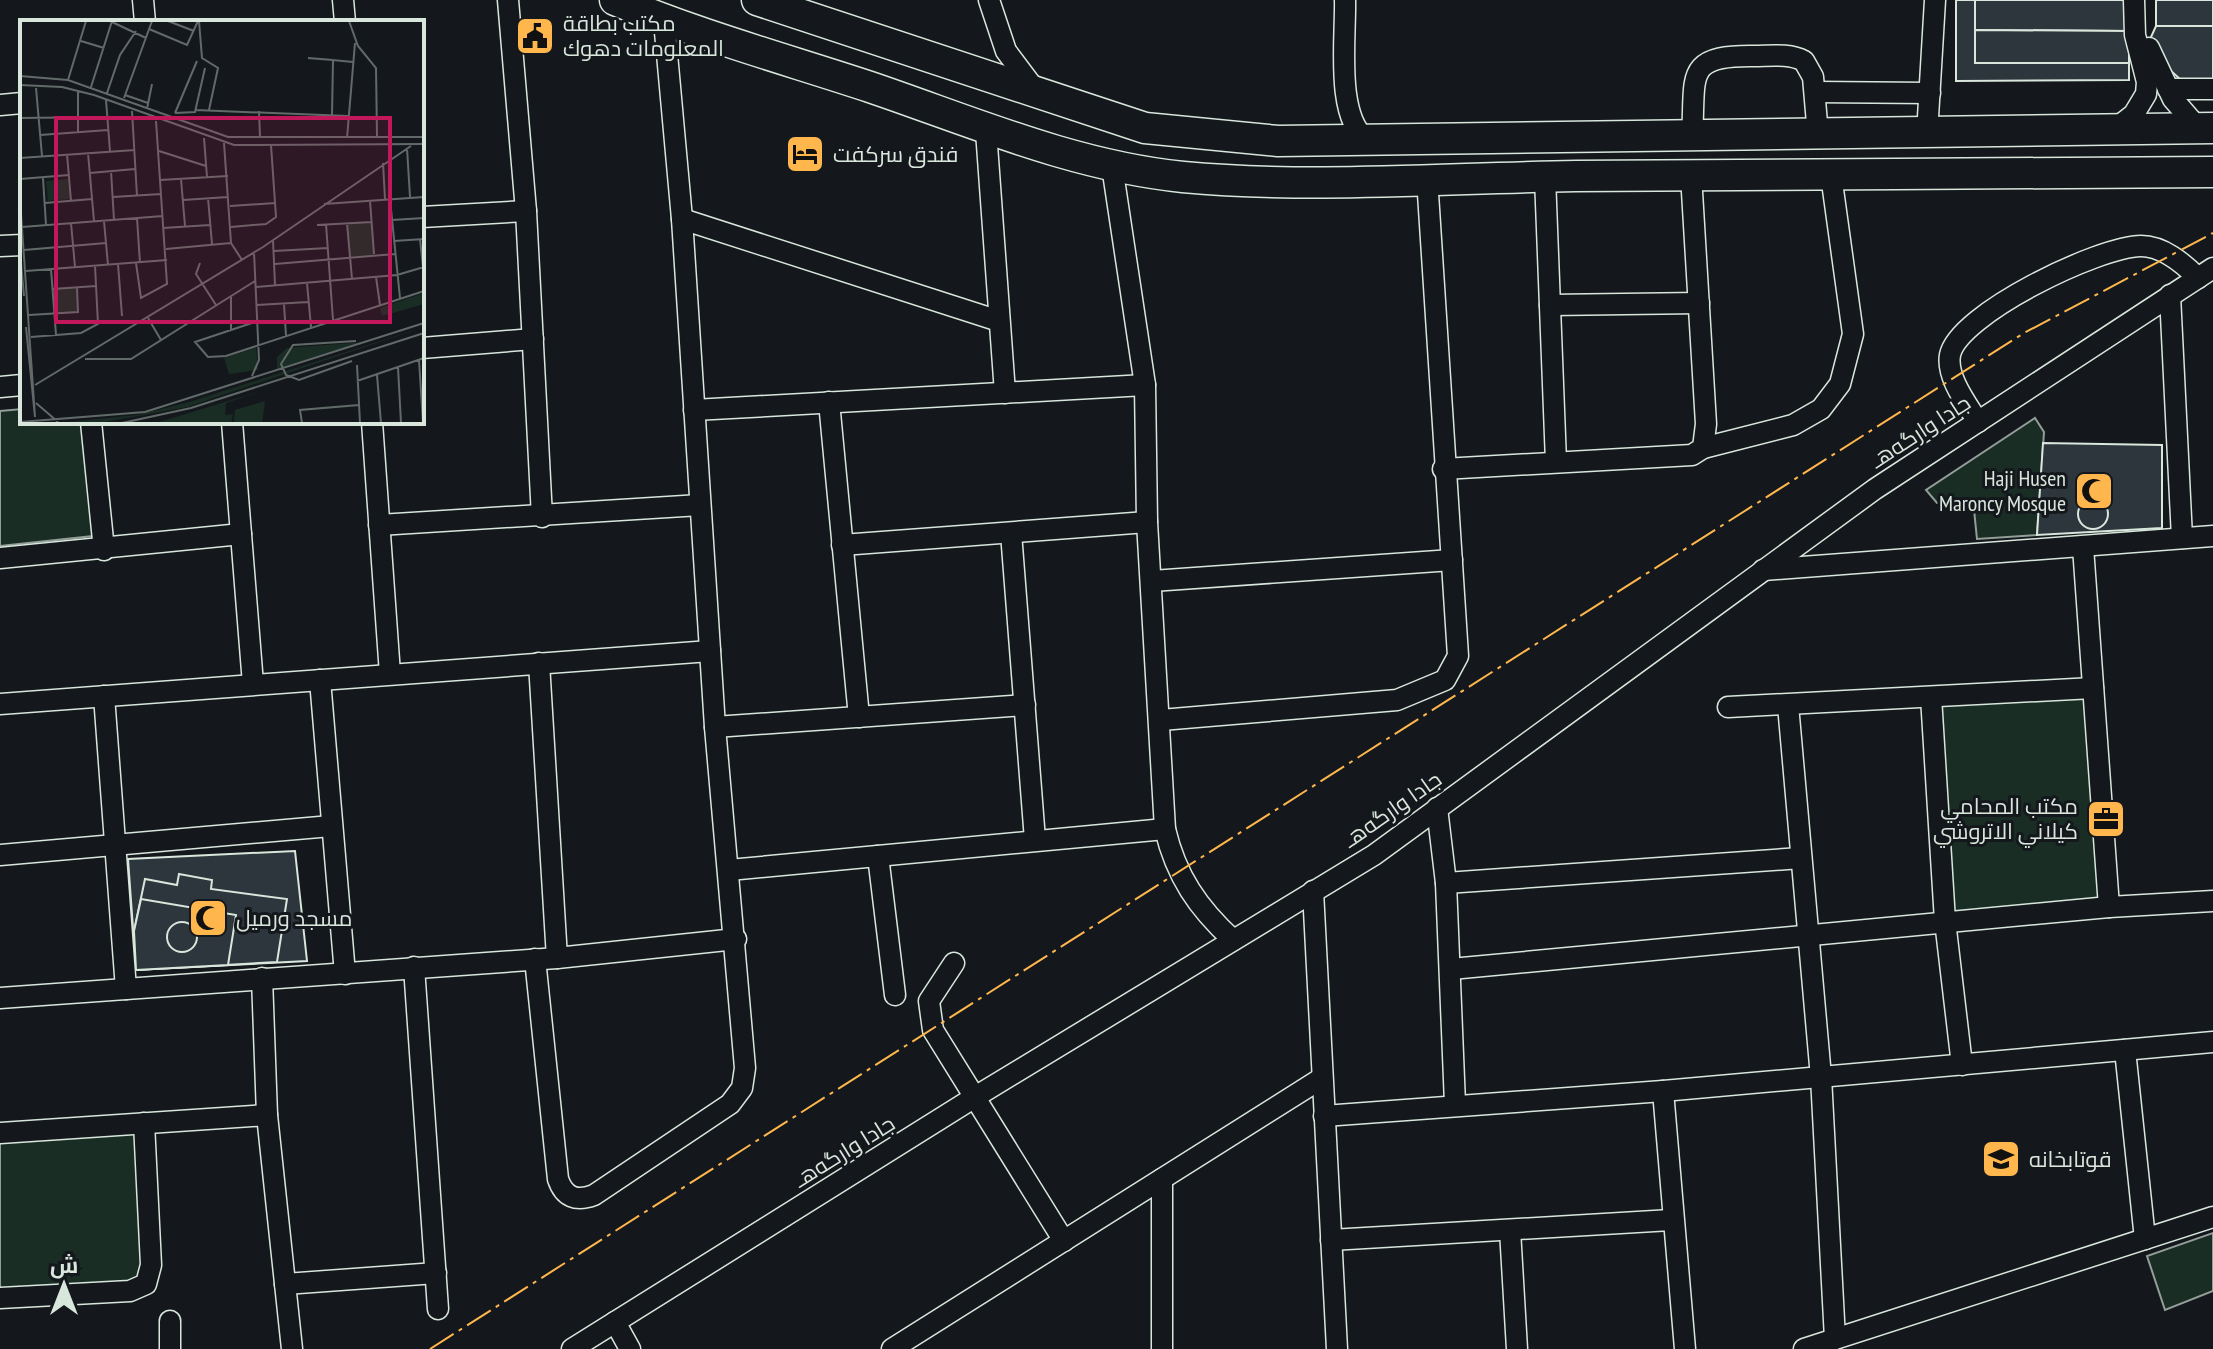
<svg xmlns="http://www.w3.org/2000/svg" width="2213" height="1349" font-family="'PT Sans Narrow',Cairo,sans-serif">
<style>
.green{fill:#1a2d24;stroke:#939e99;stroke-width:2}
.building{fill:#2c363c;stroke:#d8e6dc;stroke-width:2}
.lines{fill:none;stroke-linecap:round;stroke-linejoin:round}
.minor-casing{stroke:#d8e6dc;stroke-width:23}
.highway-casing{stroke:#d8e6dc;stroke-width:33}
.minor{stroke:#14181c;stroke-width:20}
.highway{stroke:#14181c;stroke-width:30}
.power{stroke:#ffb74d;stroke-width:2;stroke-dasharray:28 6 4 6;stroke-linecap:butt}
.labels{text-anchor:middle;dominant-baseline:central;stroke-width:6;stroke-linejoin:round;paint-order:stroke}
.poi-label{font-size:22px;fill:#d8e6dc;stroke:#14181c;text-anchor:start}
.street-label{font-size:22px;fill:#d8e6dc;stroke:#14181c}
.inset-road{fill:none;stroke:#626a69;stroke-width:2}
.view{fill:#c2185b;fill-opacity:0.15;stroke:#c2185b;stroke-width:4}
.inset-edge{fill:none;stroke:#d8e6dc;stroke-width:4}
</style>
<rect width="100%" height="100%" fill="#14181c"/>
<!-- green -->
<g class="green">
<path d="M22,409V422H81L93,536L0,546V411Z"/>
<path d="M2035,418L2044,432L2037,535L1977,539L1973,500L1937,503L1926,490Z"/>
<path d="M2093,688L2109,907L1945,921L1931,697Z"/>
<path d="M144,1123L146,1284L0,1298V1133Z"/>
<path d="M2213,1233V1291L2165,1310L2147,1256Z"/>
</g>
<!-- building -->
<g class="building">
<path d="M1956,0H2129V80L1956,81Z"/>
<path d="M1975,0H2129V31L1975,30Z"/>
<rect x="2156" y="0" width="57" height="26"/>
<path d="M2156,26H2213V79L2181,80L2160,61L2151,37Z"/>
<path d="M1975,30L2129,31V63H1975Z"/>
<path d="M2043,443L2162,445V528L2037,535Z"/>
<circle cx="2093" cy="514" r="15"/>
<path d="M295,851L307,961L136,970L128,859Z"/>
<path d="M179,874L212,880L211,889L287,899L277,962L136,970L134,931L145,879L177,885Z"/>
<path d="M141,899L236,915L228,965L136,970L134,931Z"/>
<circle cx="182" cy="937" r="15"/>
</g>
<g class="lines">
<defs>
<g id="minor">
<path d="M143,0L145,22"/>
<path d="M343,0L345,22"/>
<path d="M508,0L526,211L542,517"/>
<path d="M989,0L1006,51L1036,91"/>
<path d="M1345,0C1346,38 1335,117 1367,140"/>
<path d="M2149,48L2173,99L2198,128"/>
<path d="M2168,89H2213"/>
<path d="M1815,92L1930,93"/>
<path d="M0,105L22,103"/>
<path d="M2115,129L2134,114L2146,94L2147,82L2135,35L2134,0"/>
<path d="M986,131L1005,393"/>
<path d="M1927,134L1935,0"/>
<path d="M1692,136C1696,76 1683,55 1754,56C1770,56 1789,53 1804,61L1813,77L1818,135"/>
<path d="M1112,166L1145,385L1147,522L1165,829C1176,876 1198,908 1233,940"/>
<path d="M1545,177L1556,462"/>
<path d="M422,217L526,211"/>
<path d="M682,219L999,321"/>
<path d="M0,246L22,245"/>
<path d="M2170,295L2182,538"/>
<path d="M1550,305L1699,303"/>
<path d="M422,348L533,339"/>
<path d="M0,387L22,385"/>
<path d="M829,402L859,717"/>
<path d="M694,410L1145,385"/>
<path d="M91,422L104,550"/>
<path d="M232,422L253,684"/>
<path d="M372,422L390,674"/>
<path d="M1978,422C1967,404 1946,377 1950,355C1958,314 2100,246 2141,246C2163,246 2183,263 2198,278"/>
<path d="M1703,448L1793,425L1821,409L1840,384L1853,334L1831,175"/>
<path d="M1443,469L1692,455L1703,448L1706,424L1691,175"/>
<path d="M379,525L700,505"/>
<path d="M1011,533L1035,840"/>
<path d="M842,545L1147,522"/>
<path d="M2083,547L2109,907"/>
<path d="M0,558L241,534"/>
<path d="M1763,570L2213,536"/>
<path d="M1152,581L1452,560"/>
<path d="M539,663L557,958"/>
<path d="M320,680L345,974"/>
<path d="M104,696L126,989"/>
<path d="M1931,697L1945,921L1962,1065"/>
<path d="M0,704L710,651"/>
<path d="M1788,705L1821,1077L1835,1339"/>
<path d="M1728,707L2093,688"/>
<path d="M1161,720L1397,700L1445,680L1458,656L1427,178"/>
<path d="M715,727L1025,705"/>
<path d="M1437,808L1446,883L1455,1104"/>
<path d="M0,855L331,826"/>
<path d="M878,856L895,995"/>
<path d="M729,870L1165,829"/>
<path d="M1446,883L1801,858"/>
<path d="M1313,891L1337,1349"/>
<path d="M535,959L558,1179C564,1197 576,1202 594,1195L730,1104L742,1088L745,1068L715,727L682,219L664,21"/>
<path d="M954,963L929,1001L933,1030L1064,1241"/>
<path d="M414,967L438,1309"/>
<path d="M1451,969L2109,907L2213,901"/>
<path d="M262,978L267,1115L292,1349"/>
<path d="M0,998L557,958L736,939"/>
<path d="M2125,1050L2145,1239"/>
<path d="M1663,1091L1685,1349"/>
<path d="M1324,1116L1663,1091L2213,1042"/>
<path d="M0,1133L267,1115"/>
<path d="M1162,1179V1349"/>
<path d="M1510,1230L1517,1349"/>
<path d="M1331,1240L1671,1220"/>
<path d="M285,1284L436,1273"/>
<path d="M0,1298L130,1291L146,1284L151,1265L144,1123"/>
<path d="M170,1321V1349"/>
<path d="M615,1322L630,1349"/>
<path d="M572,1349L975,1097L1374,855L1875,489L2213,268"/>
<path d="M892,1349L1322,1078"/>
<path d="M1804,1349L2213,1217"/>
</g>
<g id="highway">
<path d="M615,0C698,35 785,59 870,87C973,122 1074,166 1183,177C1313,189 1446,178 1576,176C1788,174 2001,174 2213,172"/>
<path d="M757,0L1145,128L1278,141L2213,128"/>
</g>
</defs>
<!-- minor casing -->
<use href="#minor" class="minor-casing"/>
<!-- highway casing -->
<use href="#highway" class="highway-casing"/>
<!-- minor -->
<use href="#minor" class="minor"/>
<!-- highway -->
<use href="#highway" class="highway"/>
<!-- power -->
<path class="power" d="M430,1349L2024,333L2213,233"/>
</g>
<!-- icons -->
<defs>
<symbol id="civic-square" viewBox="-11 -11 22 22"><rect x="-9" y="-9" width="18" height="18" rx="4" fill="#ffb74d" stroke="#14181c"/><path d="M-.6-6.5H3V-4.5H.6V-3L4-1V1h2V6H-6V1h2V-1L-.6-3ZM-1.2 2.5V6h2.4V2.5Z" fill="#111"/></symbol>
<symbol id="hotel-square" viewBox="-11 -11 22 22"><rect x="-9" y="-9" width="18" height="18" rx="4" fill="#ffb74d" stroke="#14181c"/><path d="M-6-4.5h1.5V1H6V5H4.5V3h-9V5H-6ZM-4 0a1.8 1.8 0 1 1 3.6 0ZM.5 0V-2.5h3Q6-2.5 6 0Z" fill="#111"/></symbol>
<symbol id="mosque-square" viewBox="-11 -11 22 22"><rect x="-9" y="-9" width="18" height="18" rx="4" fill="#ffb74d" stroke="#14181c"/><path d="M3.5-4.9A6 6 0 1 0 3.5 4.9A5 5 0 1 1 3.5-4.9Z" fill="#111"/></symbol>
<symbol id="office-square" viewBox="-11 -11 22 22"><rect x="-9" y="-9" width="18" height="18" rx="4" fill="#ffb74d" stroke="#14181c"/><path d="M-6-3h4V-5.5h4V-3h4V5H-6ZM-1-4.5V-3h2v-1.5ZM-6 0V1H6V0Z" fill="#111"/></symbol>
<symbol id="school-square" viewBox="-11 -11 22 22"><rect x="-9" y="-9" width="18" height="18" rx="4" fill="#ffb74d" stroke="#14181c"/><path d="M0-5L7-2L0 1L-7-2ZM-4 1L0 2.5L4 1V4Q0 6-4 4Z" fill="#111"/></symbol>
</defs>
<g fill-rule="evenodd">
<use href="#civic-square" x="513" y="14" width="44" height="44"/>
<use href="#hotel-square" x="783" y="132" width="44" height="44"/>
<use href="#mosque-square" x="2072" y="469" width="44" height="44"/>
<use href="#office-square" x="2084" y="797" width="44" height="44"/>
<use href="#mosque-square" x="186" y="896" width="44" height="44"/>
<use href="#school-square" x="1979" y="1137" width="44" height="44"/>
</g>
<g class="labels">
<!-- poi labels -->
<g class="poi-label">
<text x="563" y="23">مكتب بطاقة<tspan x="563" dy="25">المعلومات دهوك</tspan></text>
<text x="833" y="154">فندق سركفت</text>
<text x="2066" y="478" text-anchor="end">Haji Husen<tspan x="2066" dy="25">Maroncy Mosque</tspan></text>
<text x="2078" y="806" text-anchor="end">مكتب المحامي<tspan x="2078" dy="25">كيلاني الاتروشي</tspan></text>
<text x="236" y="918">مسجد ورميل</text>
<text x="2029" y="1159">قوتابخانه</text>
</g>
<!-- street labels -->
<g class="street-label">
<text transform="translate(1920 431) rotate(-33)">جادا وارگه‌هـ</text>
<text transform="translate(1392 809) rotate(-35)">جادا وارگه‌هـ</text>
<text transform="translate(844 1151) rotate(-32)">جادا وارگه‌هـ</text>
</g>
</g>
<!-- overview -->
<g transform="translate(20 20)">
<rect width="404" height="404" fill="#14181c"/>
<path d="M48,159L50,179L28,181L26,161ZM352,202L354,235L329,237L327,203ZM57,268L58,292L35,294L33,269ZM404,273V284L362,296L360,288ZM404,307L167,387L79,403H37L118,395L169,382ZM345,322L257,349V337L267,328ZM236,328L238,350L209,354L204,338ZM241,371L206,383L205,395L213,394L211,403H136ZM245,381L242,403H214L215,390Z" fill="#1a2d24"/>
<path class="inset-road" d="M148,1L174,11M179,1L182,38L198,48L189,90M329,1L338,26L356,48L357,116M92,2L126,18M129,9L167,25L178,1M61,21L84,28M288,38L313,40M0,56L48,60L208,117H404M48,60L66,1M0,65L42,67L74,75L214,125L404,124M71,67L92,1M16,68L22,136M58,71V112M87,73L100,35L116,11M105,75L128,83M104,78L132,1M86,80L90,131M127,89L132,64M175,90L328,96M112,91L117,176M239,91L240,117M155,93L175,92L185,48M155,93L177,41M312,95L313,40L333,42M0,98L87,97M20,115L88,110M184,118L187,157M327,118L335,23M204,123L211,223L222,240M387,128L390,177M139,131L186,146M68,133L74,201M47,134L51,181M0,138L115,130M363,143L365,179M91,151L94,200M70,153L115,149M23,158L26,205M0,159L49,155M161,159L165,206M140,160L208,156M93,177L141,174M188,178L192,224M0,179L15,397M370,179L380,278M163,180L208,177M350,181L354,234M25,183L72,179M304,184L404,177M210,186L255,183M117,198L120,243M372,200L404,198M84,201L88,245M51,203L55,247M327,203L332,259M306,204L313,300M297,205L352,202M2,207L143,196M211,207L246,204L256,197L251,125M143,208L190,205M400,219L403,247M253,220L255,265M374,221L404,219M146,229L211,223M4,230L86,223M254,231L308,228M0,232L4,276M116,243L121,278L147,264L136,101M180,243L176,254L196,285M98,244L102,296M255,244L375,234M31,249L36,315M6,251L147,240M356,257L360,285M287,263L291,307M236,267L377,255L404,247M33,269L76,266M211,276V310M264,284L266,316M237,285L288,282M9,295L58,292L57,268M128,298L141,320M238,301L175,322L188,337L206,336L404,271M6,307L15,397M11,317L61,313L78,304L75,246M65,339H111L235,261M399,340L403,403M332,341L279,360L266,355L261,344L273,325L336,321M337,345L340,403M378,347L381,403M357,355L361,403M232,356L239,340L234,232M337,361L404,338M15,365L243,227L391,126M16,383L38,402M0,402L125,392L404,303M102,403L171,388L404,313M282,403L280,390L339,385"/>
<path class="view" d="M36,98H370V302H36Z"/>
<rect width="404" height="404" class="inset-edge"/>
</g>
<!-- north arrow -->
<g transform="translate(64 1285)" stroke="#14181c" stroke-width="6" paint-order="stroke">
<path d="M0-6L14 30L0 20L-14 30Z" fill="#d8e6dc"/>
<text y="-12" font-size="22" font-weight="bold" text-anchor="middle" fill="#d8e6dc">ش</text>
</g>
</svg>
